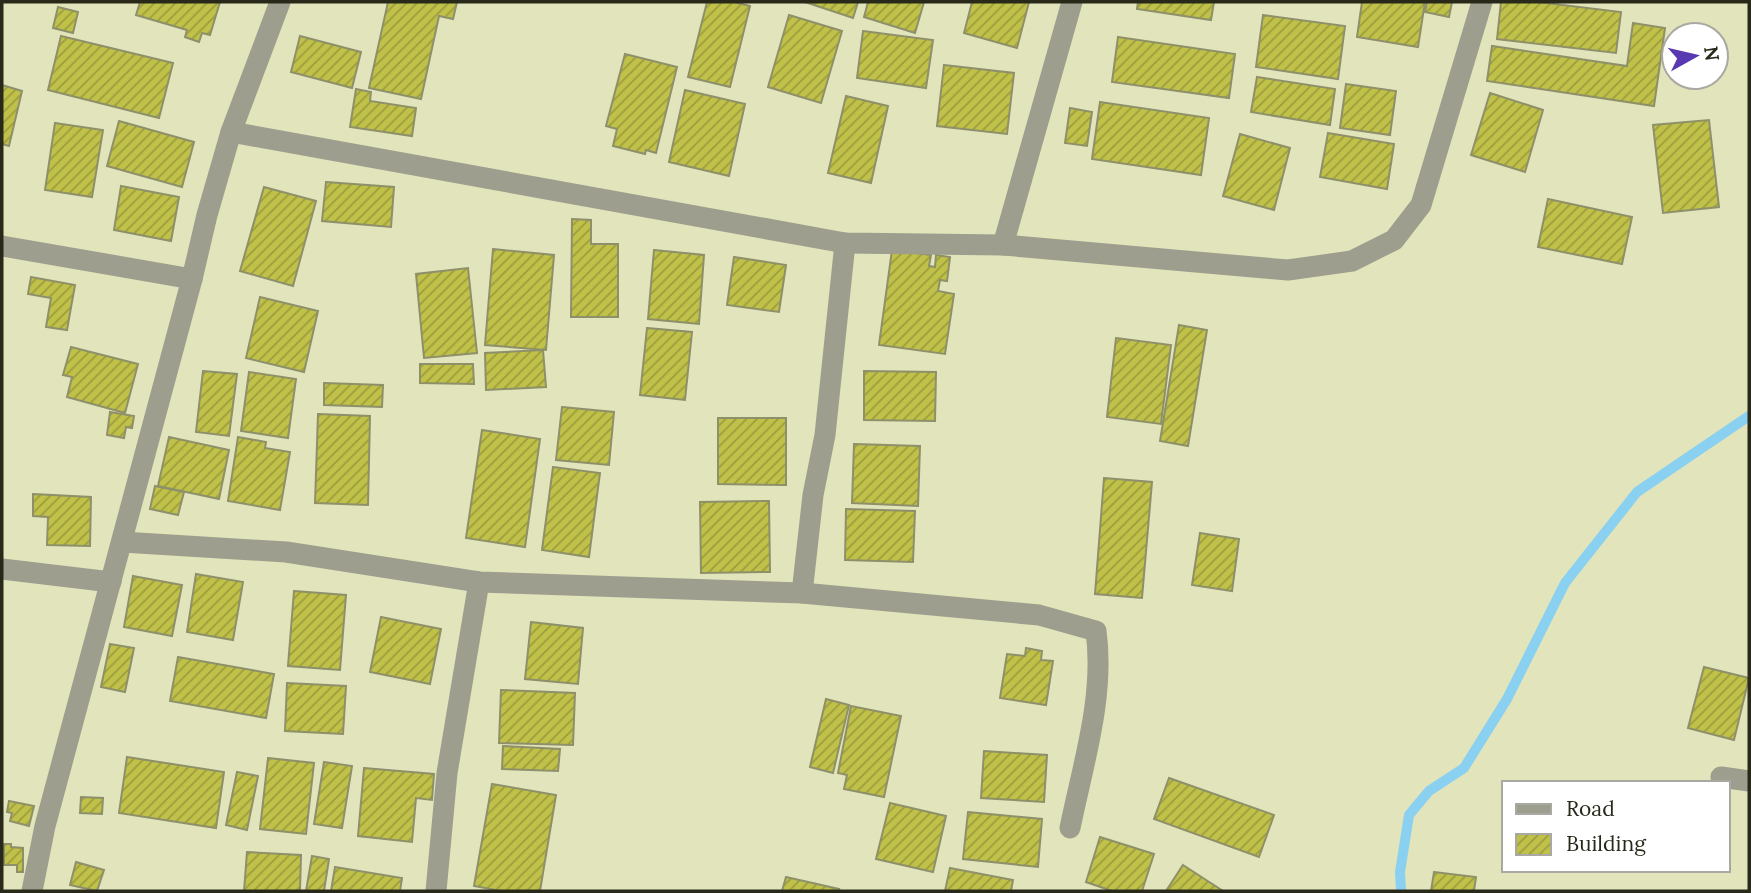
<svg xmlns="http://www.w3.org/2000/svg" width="1751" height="893" font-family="Lora,serif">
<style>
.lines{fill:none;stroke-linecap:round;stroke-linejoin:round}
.stream{stroke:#8ad0f1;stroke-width:10}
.building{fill:url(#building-hatch);stroke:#8e906a;stroke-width:2}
.minor{stroke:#9d9e8d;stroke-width:21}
</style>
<defs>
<pattern id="building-hatch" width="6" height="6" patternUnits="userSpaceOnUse" patternTransform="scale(1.75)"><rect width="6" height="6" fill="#c0c149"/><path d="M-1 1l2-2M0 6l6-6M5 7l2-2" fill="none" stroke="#9c9d3c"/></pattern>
</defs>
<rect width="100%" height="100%" fill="#e2e4bb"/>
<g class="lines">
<!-- stream -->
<path class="stream" d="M1401,891L1400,872L1409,815L1429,791L1464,768L1507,699L1565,583L1637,492L1749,416"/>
</g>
<!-- building -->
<g class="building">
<path d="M140,2H220L210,35L202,33L199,42L185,37L187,30L136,15Z"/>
<path d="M388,2H457L453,19L439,16L421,99L369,88Z"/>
<path d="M707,2H734L750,6L730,87L688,77Z"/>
<path d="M805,2H858L853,18Z"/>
<path d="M868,2H924L915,33L864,17Z"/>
<path d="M972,2H1029L1017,48L964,33Z"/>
<path d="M1138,2H1214L1211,20L1137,9Z"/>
<path d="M1362,2H1425L1418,47L1357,37Z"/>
<path d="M1427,2H1452L1449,17L1425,12Z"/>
<path d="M1501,2H1538L1621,12L1616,53L1497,39Z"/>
<path d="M58,7L78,12L73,33L53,28Z"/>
<path d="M789,15L842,31L821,103L768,87Z"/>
<path d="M1263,15L1345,26L1338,79L1256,67Z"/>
<path d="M1633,23L1665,28L1654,106L1487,81L1492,46L1627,66Z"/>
<path d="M863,31L933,40L926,88L857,78Z"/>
<path d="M61,36L173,63L159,118L48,90Z"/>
<path d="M300,36L361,52L352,88L291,72Z"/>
<path d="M1118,37L1235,54L1229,98L1112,82Z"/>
<path d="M625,54L677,67L656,153L646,150L645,154L613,146L617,129L606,126Z"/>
<path d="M944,65L1014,73L1007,134L937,126Z"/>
<path d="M1257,77L1335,89L1330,125L1251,112Z"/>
<path d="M1346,84L1396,91L1390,135L1340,128Z"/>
<path d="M2,85L22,91L9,146L2,144Z"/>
<path d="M356,89L371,92L370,101L416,108L412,136L350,127Z"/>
<path d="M685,90L745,104L729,176L669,162Z"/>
<path d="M1490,93L1543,110L1525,172L1471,155Z"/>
<path d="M846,96L888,106L871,183L828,173Z"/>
<path d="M1100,102L1209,118L1201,175L1092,159Z"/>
<path d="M1070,108L1092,112L1087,146L1065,143Z"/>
<path d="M1709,120L1719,207L1663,213L1653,125Z"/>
<path d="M119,121L194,142L182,187L107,166Z"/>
<path d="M55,123L103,130L92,197L45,190Z"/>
<path d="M1328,133L1394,144L1387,189L1320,177Z"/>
<path d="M1240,134L1290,148L1274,210L1223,196Z"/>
<path d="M326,182L394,187L391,227L322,221Z"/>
<path d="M121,186L179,197L171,241L114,230Z"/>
<path d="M264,187L316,201L293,286L240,271Z"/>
<path d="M1548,199L1632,217L1622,264L1538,247Z"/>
<path d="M572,219L591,220V244H618V317H571Z"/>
<path d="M493,249L554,255L546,350L485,345Z"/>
<path d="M654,250L704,255L699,324L648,319Z"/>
<path d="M892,250L931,255L929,266L935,267L936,255L950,257L947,281L940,280L938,291L954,294L945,354L879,345Z"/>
<path d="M734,257L786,265L779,312L727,305Z"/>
<path d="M468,268L477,353L424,358L416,274Z"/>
<path d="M31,277L75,285L67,330L46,327L51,298L28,294Z"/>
<path d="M260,297L318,311L304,372L246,358Z"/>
<path d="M1179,325L1207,330L1188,446L1160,441Z"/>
<path d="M647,328L692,332L685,400L640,395Z"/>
<path d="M1116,338L1171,345L1161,424L1107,417Z"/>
<path d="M71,347L138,364L125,413L67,397L72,377L63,375Z"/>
<path d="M543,350L546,387L486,390L485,353Z"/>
<path d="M420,364H473L474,384L420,383Z"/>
<path d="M203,371L237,374L229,436L196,432Z"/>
<path d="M864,371L936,372L935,421L864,420Z"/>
<path d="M249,372L296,379L288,438L241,431Z"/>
<path d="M324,383L383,385L382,407L324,405Z"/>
<path d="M562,407L614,412L609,465L556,460Z"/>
<path d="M110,412L134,416L132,428L126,427L124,438L107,435Z"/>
<path d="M318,414L370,416L368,505L315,503Z"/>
<path d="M718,418H786V485L718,484Z"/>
<path d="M482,430L540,439L525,547L466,538Z"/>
<path d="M169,437L229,450L219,499L158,486Z"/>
<path d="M238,437L266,442L265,448L290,452L280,510L228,501Z"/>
<path d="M854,444L920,446L918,506L852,503Z"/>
<path d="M553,467L600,473L589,557L542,550Z"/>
<path d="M1104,478L1152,482L1142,598L1095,594Z"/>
<path d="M155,486L184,492L178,515L150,509Z"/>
<path d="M33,494L91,497L90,546L47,545L48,517L33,516Z"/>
<path d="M769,501L770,572L701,573L700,502Z"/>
<path d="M846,509L915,511L913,562L845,560Z"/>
<path d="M1200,533L1239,539L1232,591L1192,585Z"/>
<path d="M196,574L243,582L233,640L187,632Z"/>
<path d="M133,576L182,585L172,636L124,627Z"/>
<path d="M294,591L346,595L340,670L288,666Z"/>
<path d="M381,617L441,629L430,684L370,672Z"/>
<path d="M531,622L583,628L578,684L525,679Z"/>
<path d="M110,644L134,648L125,692L101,687Z"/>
<path d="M1026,648L1042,651L1041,660L1053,661L1046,705L1000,698L1007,654L1025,656Z"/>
<path d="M178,657L274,674L266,718L170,701Z"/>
<path d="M1704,667L1749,678L1734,740L1688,728Z"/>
<path d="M287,683L346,686L343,734L285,731Z"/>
<path d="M501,690L575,693L573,745L499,743Z"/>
<path d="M826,699L849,705L833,773L810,767Z"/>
<path d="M851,706L901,716L884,797L844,789L847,775L838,773Z"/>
<path d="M503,746L560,749L558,771L502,769Z"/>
<path d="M984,751L1047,755L1044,802L981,798Z"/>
<path d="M127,757L224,772L216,828L119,813Z"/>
<path d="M268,758L314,763L306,834L260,829Z"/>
<path d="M324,762L352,766L342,828L314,824Z"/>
<path d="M364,768L434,774L432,800L416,798L412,842L358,836Z"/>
<path d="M237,772L258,776L247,830L226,825Z"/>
<path d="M1169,778L1274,815L1259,857L1154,819Z"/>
<path d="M492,784L556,795L540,891H501L474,886Z"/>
<path d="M81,797L103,798L102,814L80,813Z"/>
<path d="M9,801L34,806L29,826L10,821L12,813L7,812Z"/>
<path d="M890,803L946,816L933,872L876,859Z"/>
<path d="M968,812L1042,819L1038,867L963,859Z"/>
<path d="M1100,837L1154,854L1142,891H1112L1086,882Z"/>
<path d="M4,844H11V847L23,848V872H17V865H4Z"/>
<path d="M247,852L301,855L300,891H244Z"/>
<path d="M312,856L329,859L324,891H306Z"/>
<path d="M76,862L104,870L97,891L70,885Z"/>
<path d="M1183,865L1223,891H1166Z"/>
<path d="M335,867L402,878L400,891H331Z"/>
<path d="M950,868L1013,880L1011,891H945Z"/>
<path d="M1434,872L1476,877L1474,891H1431Z"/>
<path d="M786,877L839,889L838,891H782Z"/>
</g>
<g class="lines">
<!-- minor -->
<g class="minor">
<path d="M231,132L845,243L1003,245L1288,270L1352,261L1394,240L1421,205L1482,2"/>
<path d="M1003,245L1072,2"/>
<path d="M2,246L192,279L207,215L231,132L280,2"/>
<path d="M122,542L286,552L479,582L802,593L1039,615L1096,631C1105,696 1083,764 1070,828"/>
<path d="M2,569L111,582"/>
<path d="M802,593L813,495L825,435L845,243"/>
<path d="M1721,777L1749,781"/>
<path d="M32,891L45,826L192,279"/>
<path d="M436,891L447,773L479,582"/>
</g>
</g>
<!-- border -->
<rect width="1751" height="893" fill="none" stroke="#29291a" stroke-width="7"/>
<!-- legend -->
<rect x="1502" y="781" width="228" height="91" fill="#ffffff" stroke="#a9a9a3" stroke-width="2"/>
<rect x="1516" y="804" width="35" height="10" fill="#9d9e8d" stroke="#a9a9a3" stroke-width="2"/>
<text x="1566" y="816" font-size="21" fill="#29291a">Road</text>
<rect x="1516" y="834" width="35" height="21" fill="url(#building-hatch)" stroke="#a9a9a3" stroke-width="2"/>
<text x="1566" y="851" font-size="21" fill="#29291a">Building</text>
<!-- north arrow -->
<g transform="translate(1695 56) rotate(82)"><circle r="33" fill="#ffffff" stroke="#a9a9a3" stroke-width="2"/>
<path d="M0-5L12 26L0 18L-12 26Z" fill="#5939b1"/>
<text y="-10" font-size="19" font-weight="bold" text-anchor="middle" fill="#29291a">N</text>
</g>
</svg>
